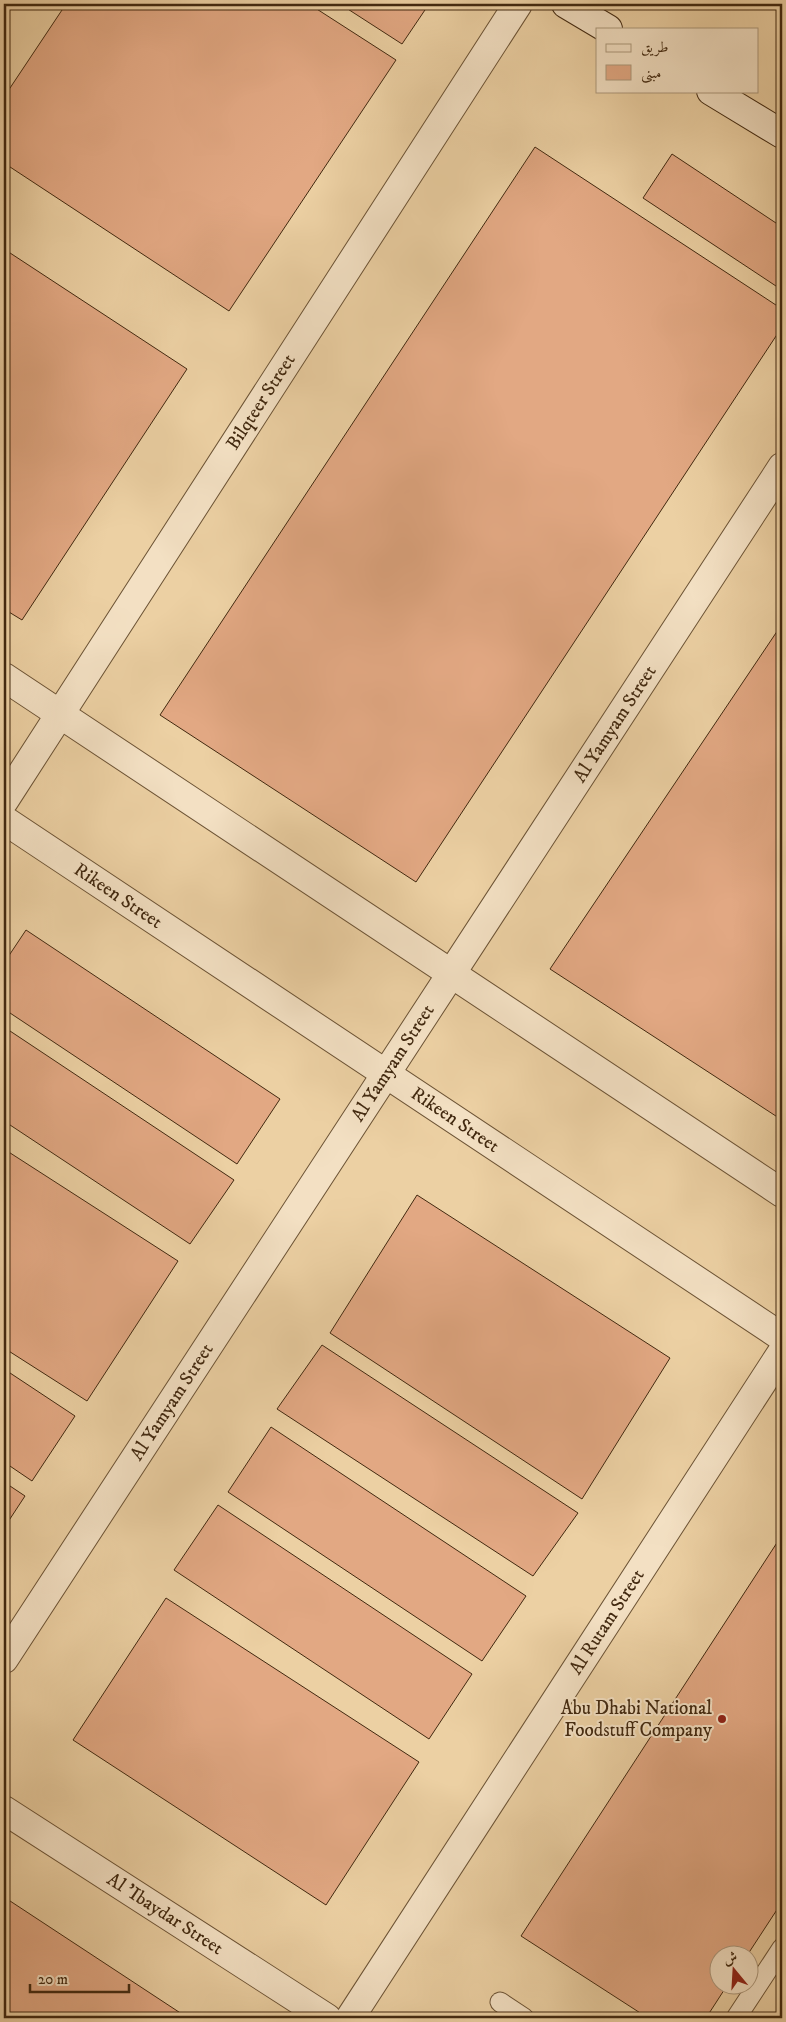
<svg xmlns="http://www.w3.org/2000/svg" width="786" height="2022" font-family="'IM FELL DW Pica',Amiri,serif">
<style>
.building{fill:#e2a883;stroke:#422910}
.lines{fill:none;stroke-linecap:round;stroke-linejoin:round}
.lane-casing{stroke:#6c5335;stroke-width:21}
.street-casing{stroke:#6c5335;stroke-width:30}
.secondary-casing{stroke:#422910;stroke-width:30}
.lane{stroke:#f3e0c3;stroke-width:19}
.street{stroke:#f3e0c3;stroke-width:28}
.secondary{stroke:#f3e0c3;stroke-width:28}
.poi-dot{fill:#8f2418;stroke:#f3e0c3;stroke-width:2}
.labels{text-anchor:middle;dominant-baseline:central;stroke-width:4;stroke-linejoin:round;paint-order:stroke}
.street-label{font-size:19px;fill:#422910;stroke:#f3e0c3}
.poi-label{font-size:19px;fill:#422910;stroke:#f3e0c3;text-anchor:end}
</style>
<rect width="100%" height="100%" fill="#ecd0a3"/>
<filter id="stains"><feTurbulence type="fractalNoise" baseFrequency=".004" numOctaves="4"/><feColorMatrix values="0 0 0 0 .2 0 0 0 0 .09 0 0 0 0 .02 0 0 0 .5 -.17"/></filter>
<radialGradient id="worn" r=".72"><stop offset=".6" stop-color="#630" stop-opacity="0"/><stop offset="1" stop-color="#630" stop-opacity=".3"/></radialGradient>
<!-- building -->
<g class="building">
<path d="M66,4H309L396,60L229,311L4,163V97Z"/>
<path d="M340,4H429L402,44Z"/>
<path d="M535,147L782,309V327L416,882L160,715Z"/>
<path d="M672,154L782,227V290L643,198Z"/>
<path d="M4,249L187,369L22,620L4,609Z"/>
<path d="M782,624V1120L550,969Z"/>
<path d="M26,930L280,1099L237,1164L4,1009V963Z"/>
<path d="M4,1027L234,1180L190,1244L4,1121Z"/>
<path d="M4,1149L178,1261L87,1401L4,1348Z"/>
<path d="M417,1195L670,1358L582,1499L330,1333Z"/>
<path d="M322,1345L578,1513L533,1576L277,1409Z"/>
<path d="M4,1369L75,1416L32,1481L4,1462Z"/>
<path d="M271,1427L526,1596L482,1661L228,1492Z"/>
<path d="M4,1482L25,1496L4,1528Z"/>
<path d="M218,1505L472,1674L429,1739L174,1570Z"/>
<path d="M782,1535V1902L748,1954H718V1984H728L706,2018H648L521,1936Z"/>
<path d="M166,1598L419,1762L326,1905L73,1740Z"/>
<path d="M4,1897L188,2018H4Z"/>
</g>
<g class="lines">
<defs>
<g id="lane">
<path d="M500,2002L524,2018"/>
<path d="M736,2018L782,1948"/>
</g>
<g id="street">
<path d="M4,677L782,1193"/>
<path d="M4,801L518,4"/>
<path d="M4,820L782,1337"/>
<path d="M4,1659L782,467"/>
<path d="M4,1810L327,2018"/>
<path d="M350,2018L782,1352"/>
</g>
<g id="secondary">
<path d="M566,4L608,29"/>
<path d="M711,91L782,134"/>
</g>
</defs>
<!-- lane casing -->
<use href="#lane" class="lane-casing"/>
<!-- street casing -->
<use href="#street" class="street-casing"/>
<!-- secondary casing -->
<use href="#secondary" class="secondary-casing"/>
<!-- lane -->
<use href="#lane" class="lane"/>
<!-- street -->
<use href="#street" class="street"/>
<!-- secondary -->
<use href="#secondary" class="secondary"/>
</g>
<!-- markers -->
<circle class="poi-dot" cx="722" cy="1719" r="5"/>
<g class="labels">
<!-- street labels -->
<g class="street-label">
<text transform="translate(261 402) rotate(-57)">Bilqteer Street</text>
<text transform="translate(615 724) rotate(-57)">Al Yamyam Street</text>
<text transform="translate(118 896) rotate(34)">Rikeen Street</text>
<text transform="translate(393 1063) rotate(-57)">Al Yamyam Street</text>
<text transform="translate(455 1120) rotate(34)">Rikeen Street</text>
<text transform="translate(172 1402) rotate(-57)">Al Yamyam Street</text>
<text transform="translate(607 1622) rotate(-57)">Al Rutam Street</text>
<text transform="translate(165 1914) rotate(33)">Al 'Ibaydar Street</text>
</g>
<!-- poi labels -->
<g class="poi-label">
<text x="712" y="1708">Abu Dhabi National<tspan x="712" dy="22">Foodstuff Company</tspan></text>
</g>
</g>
<!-- margin -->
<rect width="786" height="2022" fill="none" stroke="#ecd0a3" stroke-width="20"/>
<rect x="5" y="5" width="776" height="2012" fill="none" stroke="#422910" stroke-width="2.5"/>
<rect x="10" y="10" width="766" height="2002" fill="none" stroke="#422910"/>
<!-- legend -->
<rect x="596" y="28" width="162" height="65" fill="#f3e0c3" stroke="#ac977b"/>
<rect x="606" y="44" width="25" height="8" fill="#f3e0c3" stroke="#ac977b"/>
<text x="641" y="52" font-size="15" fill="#422910">طريق</text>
<rect x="606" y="65" width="25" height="15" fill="#e2a883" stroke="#ac977b"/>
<text x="641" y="78" font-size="15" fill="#422910">مبنى</text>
<!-- north arrow -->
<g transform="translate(734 1970) rotate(342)"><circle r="24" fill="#f3e0c3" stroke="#ac977b"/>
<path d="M0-4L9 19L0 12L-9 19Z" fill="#8f2418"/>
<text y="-8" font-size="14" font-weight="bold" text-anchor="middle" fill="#422910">ش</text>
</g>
<!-- scale -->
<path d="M30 1984v8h99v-8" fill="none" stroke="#422910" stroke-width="2.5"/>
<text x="38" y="1984" font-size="15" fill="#422910" stroke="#f3e0c3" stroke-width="4" paint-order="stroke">20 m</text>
<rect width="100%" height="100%" filter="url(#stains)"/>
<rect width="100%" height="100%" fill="url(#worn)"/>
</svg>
